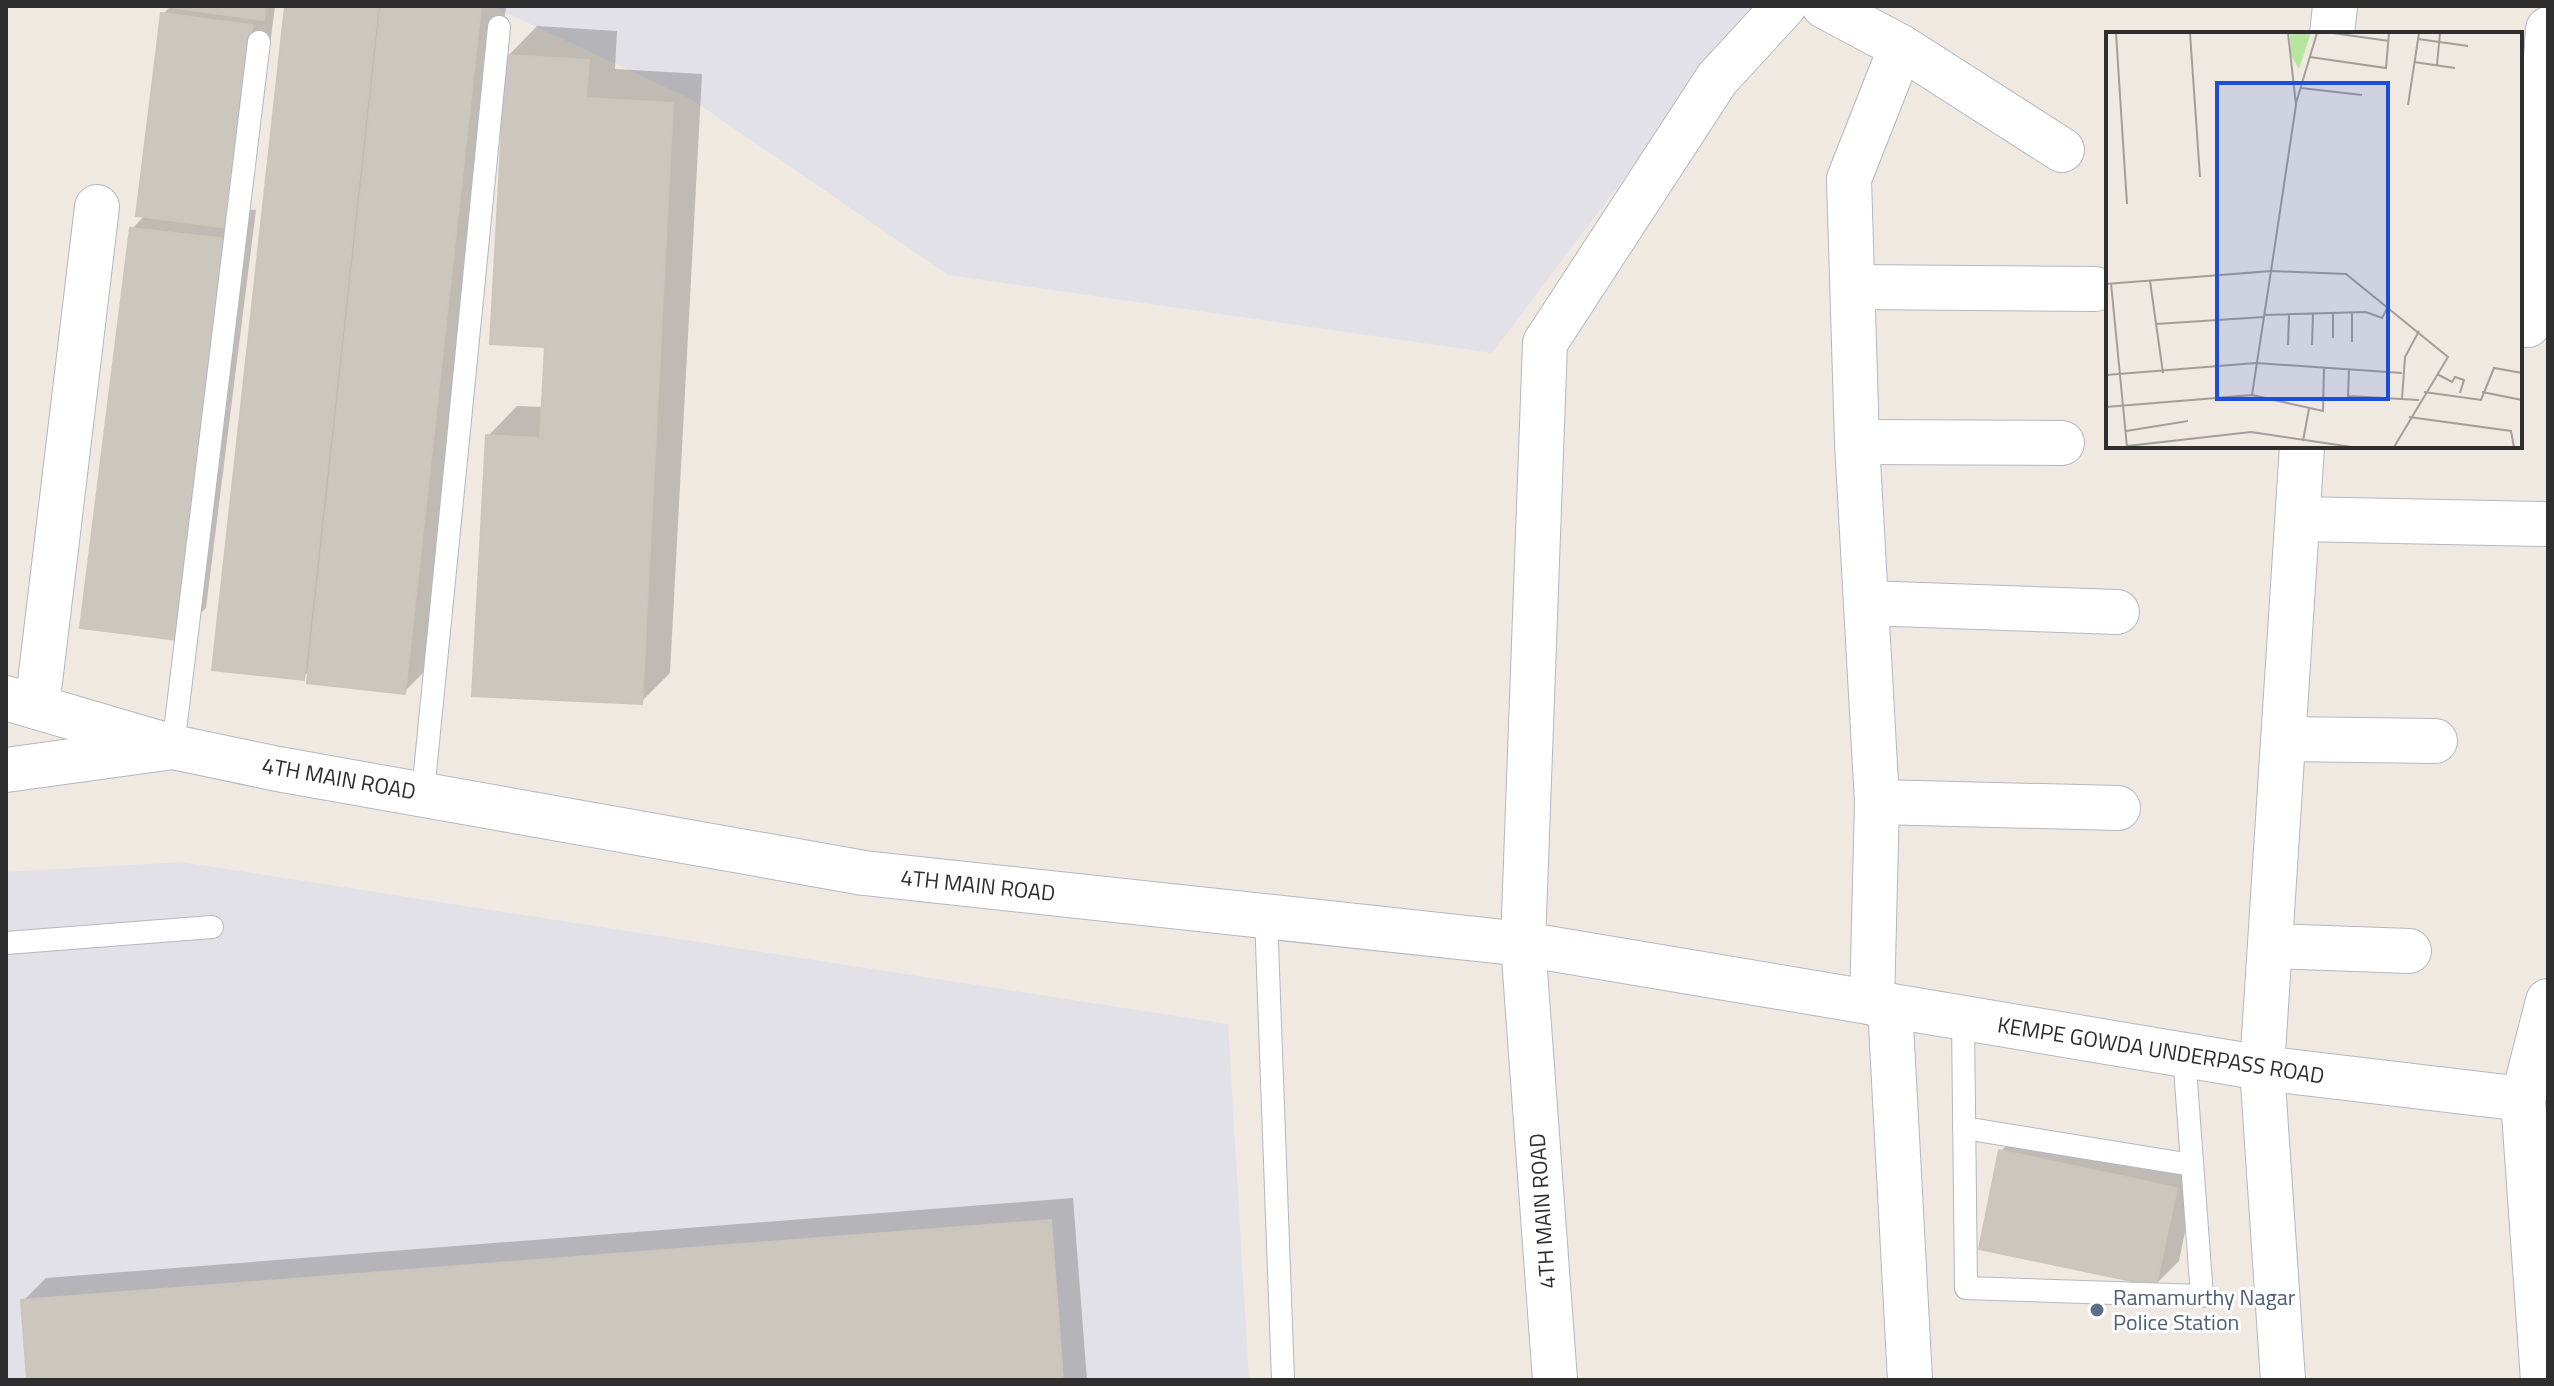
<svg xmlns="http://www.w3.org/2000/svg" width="2554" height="1386" font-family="'Titillium Web',sans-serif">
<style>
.industrial{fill:#e3e1e8}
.shadow{fill:#0003}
.building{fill:#cbc7bf;stroke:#cbc5ba;stroke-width:2}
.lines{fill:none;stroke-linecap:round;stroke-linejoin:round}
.lane-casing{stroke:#b4b7c1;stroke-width:24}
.street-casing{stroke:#b4b7c1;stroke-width:46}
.secondary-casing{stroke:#b4b7c1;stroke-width:46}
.lane{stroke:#fff;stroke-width:22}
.street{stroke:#fff;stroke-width:44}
.secondary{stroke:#fff;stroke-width:44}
.service-dot{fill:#5c6f8a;stroke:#fff;stroke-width:3}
.labels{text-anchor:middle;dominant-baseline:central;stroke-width:6;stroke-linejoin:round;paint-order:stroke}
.street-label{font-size:22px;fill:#2e2e2e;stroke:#fff}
.service-label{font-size:22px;fill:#4e5e75;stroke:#fff;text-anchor:start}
.inset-road{fill:none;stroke:#a29e99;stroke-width:2}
.view{fill:#1d4ed8;fill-opacity:0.15;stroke:#1d4ed8;stroke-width:4}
.inset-edge{fill:none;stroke:#2e2e2e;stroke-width:4}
</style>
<rect width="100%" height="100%" fill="#efe9e1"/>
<!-- industrial -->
<g class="industrial">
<path d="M492,6H1754L1492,353L948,275L691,99Z"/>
<path d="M181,862L1228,1024L1249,1380H6V872Z"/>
</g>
<!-- shadow -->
<g class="shadow">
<path d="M164,6H275L250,203L244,209L256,210L206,608L176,638L132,229L145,215L163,14L170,7Z"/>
<path d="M287,6H506L434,662L404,692L310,670L303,677Z"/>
<path d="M537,26L617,31L615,69L702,74L670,673L641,702L488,436L517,406L544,407L547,345L508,56Z"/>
<path d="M2548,1083V1164L2542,1089Z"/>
<path d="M2024,1128L2199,1165L2179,1261L2156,1284L2001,1151Z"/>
<path d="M1073,1198L1087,1380H29L23,1301L46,1278Z"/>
</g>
<!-- building -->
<g class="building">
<path d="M162,6H265L264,20Z"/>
<path d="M285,6H378L304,680L212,670Z"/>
<path d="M381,6L481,7L405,694L307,683Z"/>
<path d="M161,13L252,25L228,228L136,216Z"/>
<path d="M506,55L589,60L586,98L673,103L642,704L472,696L486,435L540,438L545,347L490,344Z"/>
<path d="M130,228L227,239L177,640L80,628Z"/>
<path d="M1999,1150L2177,1188L2156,1286L1979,1249Z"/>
<path d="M1051,1220L1063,1380H27L21,1300Z"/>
</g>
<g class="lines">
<defs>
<g id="lane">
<path d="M173,747L259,42"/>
<path d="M423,792L499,27"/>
<path d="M1266,916L1283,1380"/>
<path d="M6,943L212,927"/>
<path d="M1963,1019L1966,1288L2202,1296L2184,1055"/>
<path d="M1964,1128L2192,1165"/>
</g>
<g id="street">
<path d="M1824,6L1901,47L1849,179L1857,442L1877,802L1872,1003"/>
<path d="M2332,34L2335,6"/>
<path d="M1901,47L2062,150"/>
<path d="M1853,287L2095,289"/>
<path d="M2520,325H2528L2548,29"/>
<path d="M1857,442L2062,443"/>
<path d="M2298,519L2548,524"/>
<path d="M1866,603L2117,612"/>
<path d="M37,707L97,207"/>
<path d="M2285,739L2435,741"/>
<path d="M6,770L173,747"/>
<path d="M1877,802L2118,808"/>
<path d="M2270,946L2409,951"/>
<path d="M1890,1006L1910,1380"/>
<path d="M2523,1099L2548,1001"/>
<path d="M2283,1380L2262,1068L2302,446"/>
</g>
<g id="secondary">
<path d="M1784,6L1717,79L1545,343L1523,944L2262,1068L2523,1099L2543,1380"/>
<path d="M6,698L173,747L278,769L864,873L1523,944L1555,1380"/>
</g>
</defs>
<!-- lane casing -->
<use href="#lane" class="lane-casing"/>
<!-- street casing -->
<use href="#street" class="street-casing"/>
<!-- secondary casing -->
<use href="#secondary" class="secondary-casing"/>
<!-- lane -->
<use href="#lane" class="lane"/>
<!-- street -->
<use href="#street" class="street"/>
<!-- secondary -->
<use href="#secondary" class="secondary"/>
</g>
<!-- markers -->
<circle class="service-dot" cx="2097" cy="1310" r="8"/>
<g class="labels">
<!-- street labels -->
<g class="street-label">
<text transform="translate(339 778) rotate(10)">4TH MAIN ROAD</text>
<text transform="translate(978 885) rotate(6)">4TH MAIN ROAD</text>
<text transform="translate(2161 1050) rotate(9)">KEMPE GOWDA UNDERPASS ROAD</text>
<text transform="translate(1542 1211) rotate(-94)">4TH MAIN ROAD</text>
</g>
<!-- service labels -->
<g class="service-label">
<text x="2113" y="1297">Ramamurthy Nagar<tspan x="2113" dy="25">Police Station</tspan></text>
</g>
</g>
<!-- overview -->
<g transform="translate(2106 32)">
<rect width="416" height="416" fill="#efe9e1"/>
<path d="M184,1H205L193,37L185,23Z" fill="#b6e59e"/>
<path class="inset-road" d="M10,1L21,172M84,1L94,145M227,1L283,9M312,7L362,14M204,25L280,36L283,1M308,30L349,36M331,33L334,1M195,56L256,63M190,71L211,1M302,73L313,1M44,249L57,341M5,251L21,415M0,252L165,239L190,73L182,1M158,283L260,280L276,286L283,273M50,292L158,285M227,306V281M246,310V280M182,313L183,283M206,313L207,282M243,337L242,364L313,368M331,342L346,350L349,345L358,348L354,361M0,343L150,331L296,341M318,360L375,368L388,336L416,341M376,360L416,368M146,363L217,379L218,335M296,367L299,325L313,299M0,375L146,363L165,239L240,242L342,325L288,415M303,385L405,399L408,415M20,399L82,389M197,409L203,377M21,414L145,400L246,415"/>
<path class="view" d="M111,51H282V367H111Z"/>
<rect width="416" height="416" class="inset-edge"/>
</g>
<!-- border -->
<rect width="2554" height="1386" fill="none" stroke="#2e2e2e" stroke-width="16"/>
</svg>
